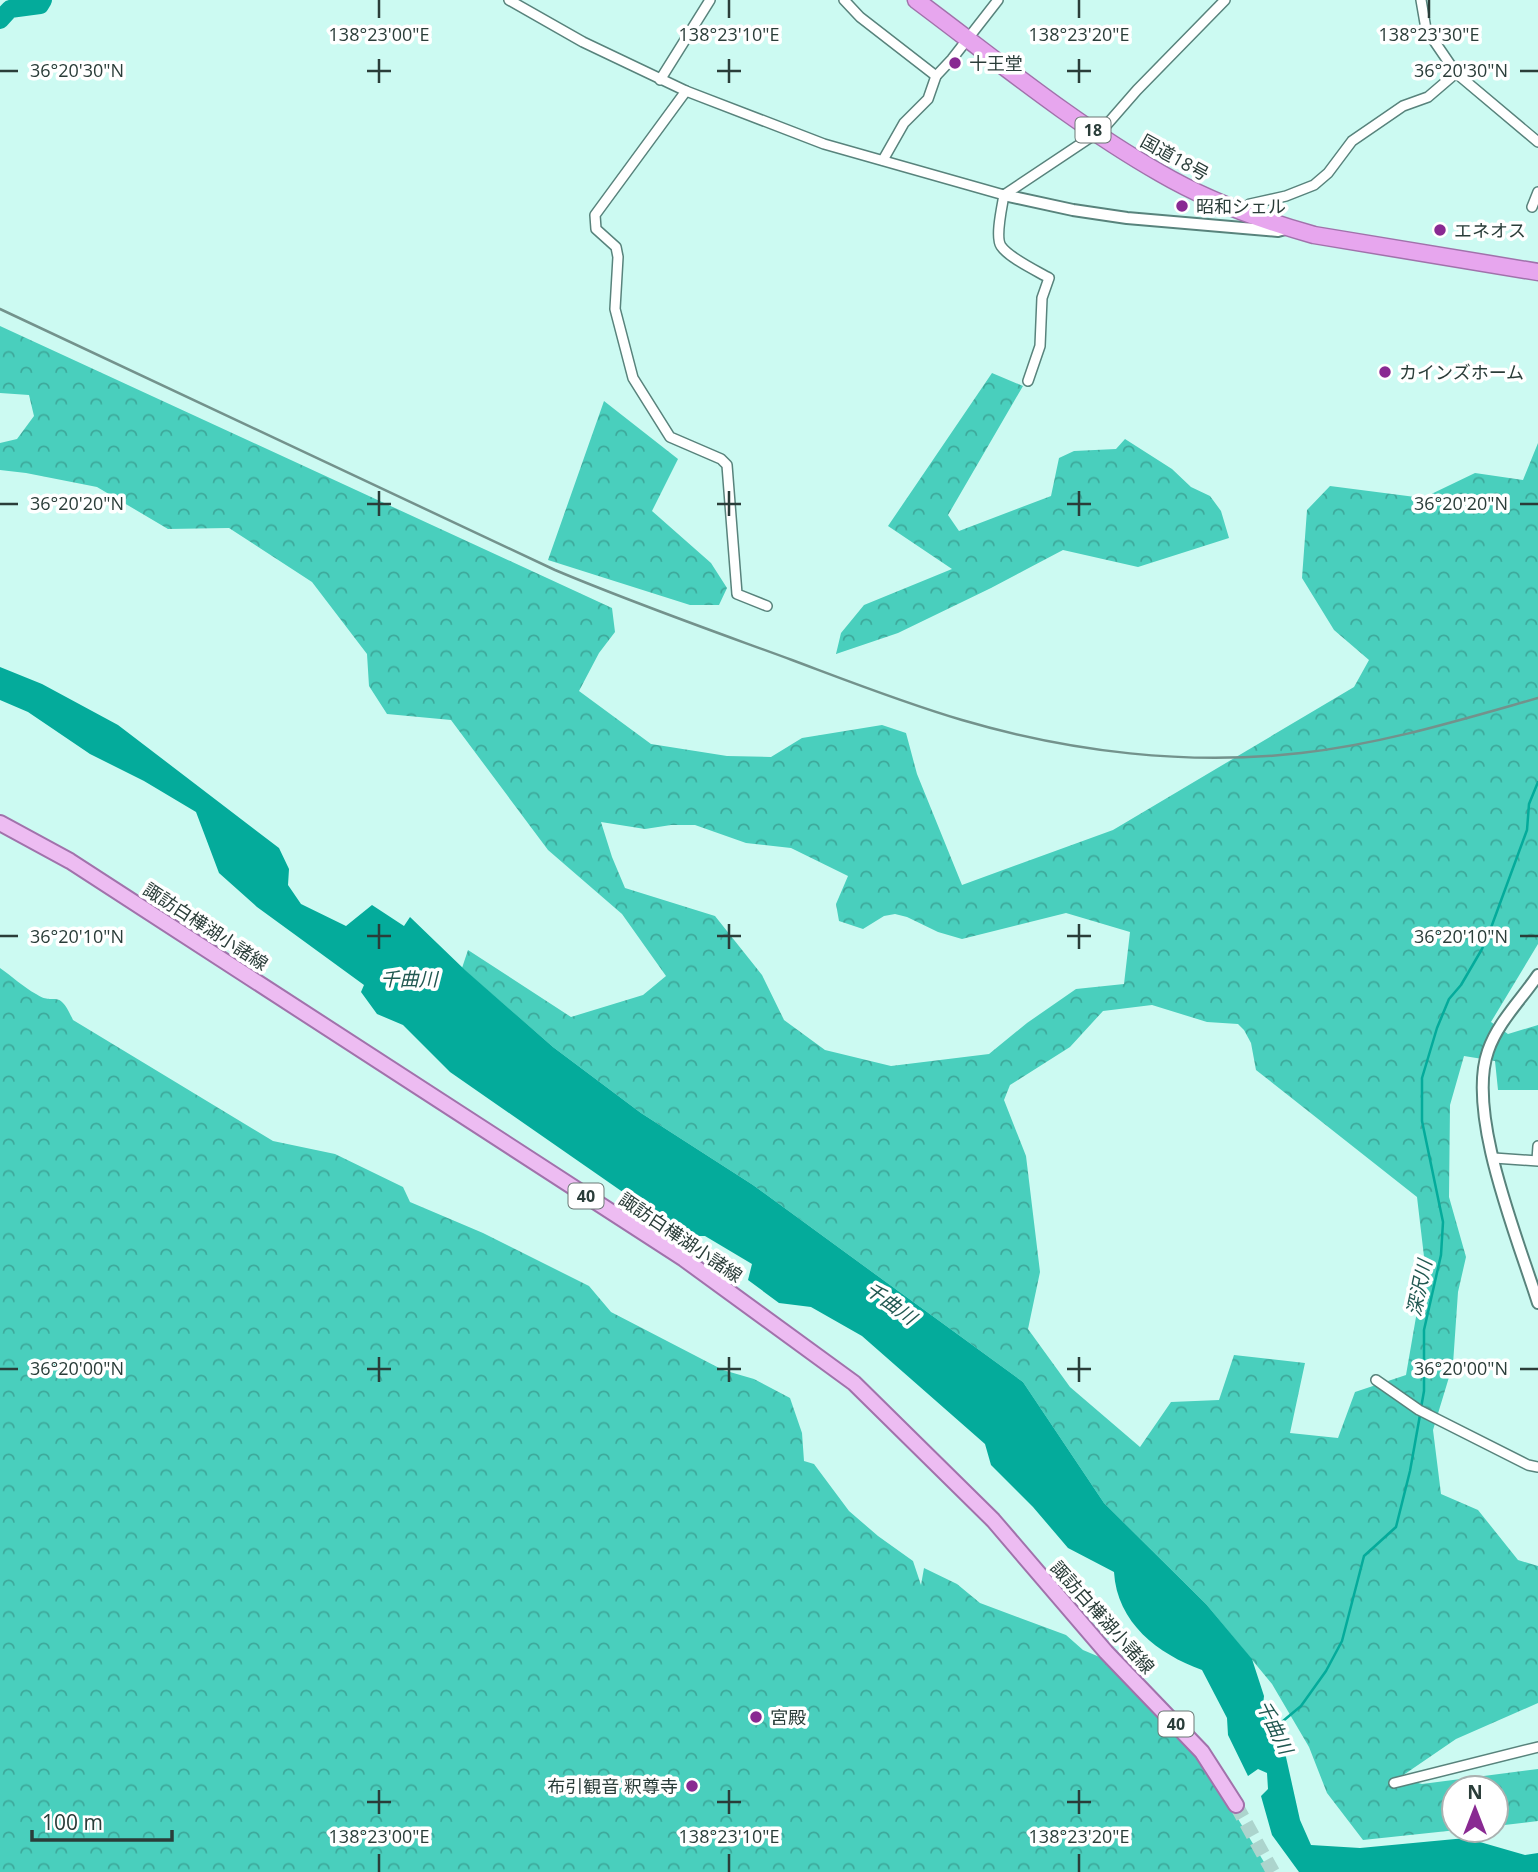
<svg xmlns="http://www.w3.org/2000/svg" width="1538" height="1872" font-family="'Open Sans','Noto Sans JP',sans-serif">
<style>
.forest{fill:url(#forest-crowns);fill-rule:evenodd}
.water{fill:#04ab9b}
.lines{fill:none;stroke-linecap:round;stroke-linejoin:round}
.stream{stroke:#04ab9b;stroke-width:2.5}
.river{stroke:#04ab9b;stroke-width:18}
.primary-tunnel{stroke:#acd4cd;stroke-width:14;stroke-dasharray:14 7;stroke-linecap:butt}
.minor-casing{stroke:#58837c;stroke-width:12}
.tertiary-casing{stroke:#58837c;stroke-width:14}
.primary-casing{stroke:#a172ab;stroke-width:18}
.trunk-casing{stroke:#a172ab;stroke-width:19}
.minor{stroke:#fff;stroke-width:9}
.tertiary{stroke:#fff;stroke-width:10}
.primary{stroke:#edbcf2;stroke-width:14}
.trunk{stroke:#e7a6ee;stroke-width:16}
.rail{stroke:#73928c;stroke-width:2.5}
.ticks{fill:none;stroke:#2a3d39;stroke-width:2.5}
.poi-dot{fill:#892992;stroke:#fff;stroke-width:2.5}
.labels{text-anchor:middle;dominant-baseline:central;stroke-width:7;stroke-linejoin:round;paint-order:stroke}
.shield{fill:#fff;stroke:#6a7774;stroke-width:2}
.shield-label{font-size:16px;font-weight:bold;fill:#2a3d39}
.poi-label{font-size:18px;fill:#2a3d39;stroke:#fff;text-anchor:start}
.street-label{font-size:18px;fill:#2a3d39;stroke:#fff}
.water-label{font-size:19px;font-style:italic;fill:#215851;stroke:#fff}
.ticks-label{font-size:18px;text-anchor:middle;fill:#2a3d39;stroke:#fff;stroke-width:7;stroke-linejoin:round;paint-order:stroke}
</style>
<defs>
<pattern id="forest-crowns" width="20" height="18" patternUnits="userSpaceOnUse" patternTransform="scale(1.75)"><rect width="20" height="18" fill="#49cfbd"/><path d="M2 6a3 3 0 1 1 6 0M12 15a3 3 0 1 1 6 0" fill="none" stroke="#3da99b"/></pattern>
</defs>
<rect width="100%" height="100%" fill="#ccfaf2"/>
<!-- forest -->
<g class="forest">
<path d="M0,326L612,608L615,632L599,653L579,691L651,744L727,756L771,757L802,738L882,725L906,733L917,774L962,885L1113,830L1354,687L1369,660L1334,630L1302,578L1307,510L1330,486L1423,498L1475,473L1523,480L1538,443V944L1491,1022L1508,1034L1538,1025V1090H1498L1495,1061L1464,1056L1450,1105L1449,1197L1466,1257L1458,1292L1453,1364L1433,1430L1441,1494L1478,1510L1518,1560L1538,1566V1703L1456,1739L1399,1778L1422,1784L1538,1769V1821L1496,1826V1788H1454V1830H1457L1363,1840L1327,1793L1309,1747L1272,1684L1206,1604L1104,1503L1023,1382L753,1185L641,1113L553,1047L462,968L468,950L571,1017L643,995L666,976L622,914L548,850L451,720L387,714L369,686L367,654L312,582L229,528L168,529L97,487L26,473L0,470V443L17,439L34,416L29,395L0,393ZM601,822L645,829L671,825H695L746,843L791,848L848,876L836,904L839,921L863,929L884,916L895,914L907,917L938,932L962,939L1066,913L1130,932L1124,984L1076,989L1027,1023L989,1054L891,1066L825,1050L784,1020L762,975L715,916L625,888L612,857ZM1152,1005L1207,1022L1238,1024L1244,1030L1251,1043L1256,1070L1417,1197L1425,1265L1406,1375L1355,1392L1338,1438L1290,1433L1305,1363L1234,1355L1219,1400L1171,1402L1140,1447L1070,1387L1028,1329L1040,1272L1026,1156L1004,1100L1010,1085L1070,1047L1103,1011Z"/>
<path d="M992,373L1023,386L948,515L959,531L1051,496L1059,458L1074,451L1116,449L1125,439L1172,469L1191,487L1210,496L1221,511L1229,538L1138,567L1063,550L991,588L898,633L836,654L841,633L864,605L952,569L888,526Z"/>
<path d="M604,401L678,459L652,511L711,563L727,588L719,605H690L548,560Z"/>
<path d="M0,968C12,976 23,987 36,994C55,1007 58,986 73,1020L273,1141L335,1154L403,1187L410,1202L483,1233L589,1286L611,1312L723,1370L754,1379L790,1398L802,1433L804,1461L814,1464L849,1511L878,1536L913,1561L921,1585L924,1568L957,1584L980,1603L1066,1635L1083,1650L1102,1658L1144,1696L1186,1740L1226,1799L1270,1872H0Z"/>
</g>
<!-- water -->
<path class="water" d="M0,667L42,684L118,725L279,848L289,869L288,885L301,904L346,926L372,905L404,926L410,917L465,970L553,1047L641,1113L753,1185L1023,1382L1104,1503L1206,1604L1252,1659L1264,1696L1262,1714L1286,1757L1300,1820L1311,1845L1360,1848L1466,1838L1525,1855L1538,1853V1872H1299L1272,1835L1261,1796L1268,1789L1267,1773L1258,1769L1248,1776L1228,1735L1227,1718L1202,1670C1158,1654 1117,1623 1114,1572L1068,1548L1033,1507L991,1465L985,1444L862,1336L811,1307L779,1303L748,1280L752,1264L705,1236H686L450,1072L403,1025L377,1014L361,992L364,985L257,907L219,873L196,812L144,781L90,754L28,712L0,700Z"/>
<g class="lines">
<!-- stream -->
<g class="stream">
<path d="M1421,1408L1424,1391V1330L1441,1255L1443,1222L1422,1121V1078L1437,1028L1449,999L1461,985L1482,949L1492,925L1527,830L1529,804L1538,782"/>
<path d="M1261,1713L1277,1726L1301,1706L1326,1671L1342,1641L1364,1556L1396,1527L1410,1471L1420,1415"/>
</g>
<!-- river -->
<path class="river" d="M0,20L10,9L40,5L43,0"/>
<!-- primary-tunnel -->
<path class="primary-tunnel" d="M1236,1805L1273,1872"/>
<defs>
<g id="minor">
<path d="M509,0L583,42L686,91L824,144L1004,195L1103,129L1137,90L1225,0"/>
<path d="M844,0L860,17L936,76"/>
<path d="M1421,0L1426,29L1456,73L1538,142"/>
<path d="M660,80L710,0"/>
<path d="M686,91L595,215L596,229L616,247L618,257L615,309L633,378L670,437L721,459L727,465L737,594L767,606"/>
<path d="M883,160L904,123L928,99L936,76L952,59L998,0"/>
<path d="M1004,195C1002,207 995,237 1001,246C1009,258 1037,271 1049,278L1042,298L1040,346L1028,381"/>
<path d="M1532,207L1538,192"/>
<path d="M1240,211L1250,204L1286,196L1314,185L1328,173L1352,141L1403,106L1428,97L1456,73"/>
<path d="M1494,1158L1538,1161"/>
<path d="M1537,1160L1538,1146"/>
<path d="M1376,1380L1419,1410L1528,1465L1538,1467"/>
<path d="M1394,1783L1538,1747"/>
</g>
<g id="tertiary">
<path d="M1004,195L1073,210L1127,218L1278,231L1285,229"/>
<path d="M1538,975C1521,1000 1498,1022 1488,1051C1466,1114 1518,1239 1538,1303"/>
</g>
<path id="primary" d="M0,823L70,861L684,1259L854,1383L993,1520L1106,1652L1202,1752L1236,1805"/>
<path id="trunk" d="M916,0C995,59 1074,124 1160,173C1208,201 1260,220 1314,235L1538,272"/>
</defs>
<!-- minor casing -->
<use href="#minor" class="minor-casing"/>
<!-- tertiary casing -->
<use href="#tertiary" class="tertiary-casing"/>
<!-- primary casing -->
<use href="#primary" class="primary-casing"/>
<!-- trunk casing -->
<use href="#trunk" class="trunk-casing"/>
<!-- minor -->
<use href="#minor" class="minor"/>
<!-- tertiary -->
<use href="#tertiary" class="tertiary"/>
<!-- primary -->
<use href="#primary" class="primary"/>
<!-- trunk -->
<use href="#trunk" class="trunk"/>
<!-- rail -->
<path class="rail" d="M0,309L555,570C633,603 713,631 792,660C848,681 904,703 962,720C1071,752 1188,766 1301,753C1382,744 1460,720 1538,698"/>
</g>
<!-- ticks -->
<path class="ticks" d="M379,0V18M729,0V18M1079,0V18M1429,0V18M379,59V83M729,59V83M1079,59V83M0,71H18M367,71H391M717,71H741M1067,71H1091M1520,71H1538M379,491V516M729,491V516M1079,491V516M0,504H18M367,504H391M717,504H741M1067,504H1091M1520,504H1538M379,924V949M729,924V949M1079,924V949M0,936H18M367,936H391M717,936H741M1067,936H1091M1520,936H1538M379,1357V1382M729,1357V1382M1079,1357V1382M0,1369H18M367,1369H391M717,1369H741M1067,1369H1091M1520,1369H1538M379,1790V1814M729,1790V1814M1079,1790V1814M367,1802H391M717,1802H741M1067,1802H1091M379,1854V1872M729,1854V1872M1079,1854V1872"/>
<!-- markers -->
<g class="poi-dot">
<circle cx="955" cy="63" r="7"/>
<circle cx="1182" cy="206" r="7"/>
<circle cx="1440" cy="230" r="7"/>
<circle cx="1385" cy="372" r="7"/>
<circle cx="756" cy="1717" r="7"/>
<circle cx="692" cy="1786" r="7"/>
</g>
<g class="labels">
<!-- shield labels -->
<g class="shield">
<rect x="1075.5" y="117.5" width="35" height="25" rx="5"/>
<rect x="568.5" y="1183.5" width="35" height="25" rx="5"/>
<rect x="1158.5" y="1711.5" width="35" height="25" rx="5"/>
</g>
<g class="shield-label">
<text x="1093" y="130">18</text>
<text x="586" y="1196">40</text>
<text x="1176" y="1724">40</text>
</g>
<!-- poi labels -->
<g class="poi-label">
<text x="969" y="63">十王堂</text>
<text x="1196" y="206">昭和シェル</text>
<text x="1454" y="230">エネオス</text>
<text x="1399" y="372">カインズホーム</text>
<text x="770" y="1717">宮殿</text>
<text x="678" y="1786" text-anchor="end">布引観音 釈尊寺</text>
</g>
<!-- street labels -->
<g class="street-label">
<text transform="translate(1175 157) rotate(29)">国道18号</text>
<text transform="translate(206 926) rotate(33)">諏訪白樺湖小諸線</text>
<text transform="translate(681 1237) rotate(34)">諏訪白樺湖小諸線</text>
<text transform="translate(1103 1617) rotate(48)">諏訪白樺湖小諸線</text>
</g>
<!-- water labels -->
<g class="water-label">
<text x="409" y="979">千曲川</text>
<text transform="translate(1419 1288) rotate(-78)">深沢川</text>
<text transform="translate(891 1303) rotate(36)">千曲川</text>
<text transform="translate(1275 1727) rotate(64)">千曲川</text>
</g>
</g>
<g class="ticks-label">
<text x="379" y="41">138°23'00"E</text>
<text x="729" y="41">138°23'10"E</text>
<text x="1079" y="41">138°23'20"E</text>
<text x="1429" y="41">138°23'30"E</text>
<text x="77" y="77">36°20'30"N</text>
<text x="1461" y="77">36°20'30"N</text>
<text x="77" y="510">36°20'20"N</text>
<text x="1461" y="510">36°20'20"N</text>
<text x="77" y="943">36°20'10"N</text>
<text x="1461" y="943">36°20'10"N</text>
<text x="77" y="1375">36°20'00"N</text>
<text x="1461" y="1375">36°20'00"N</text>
<text x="379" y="1843">138°23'00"E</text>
<text x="729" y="1843">138°23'10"E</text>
<text x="1079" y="1843">138°23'20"E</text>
</g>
<!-- north arrow -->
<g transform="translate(1475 1809)"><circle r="33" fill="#ffffff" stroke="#aab1b0" stroke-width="2"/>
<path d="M0-5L12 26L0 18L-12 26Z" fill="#892992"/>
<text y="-10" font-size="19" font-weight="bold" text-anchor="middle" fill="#2a3d39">N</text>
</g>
<!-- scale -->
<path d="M32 1830v10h140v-10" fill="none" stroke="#2a3d39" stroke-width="3.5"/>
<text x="42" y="1830" font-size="21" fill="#2a3d39" stroke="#ffffff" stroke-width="5" paint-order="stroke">100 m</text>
</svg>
